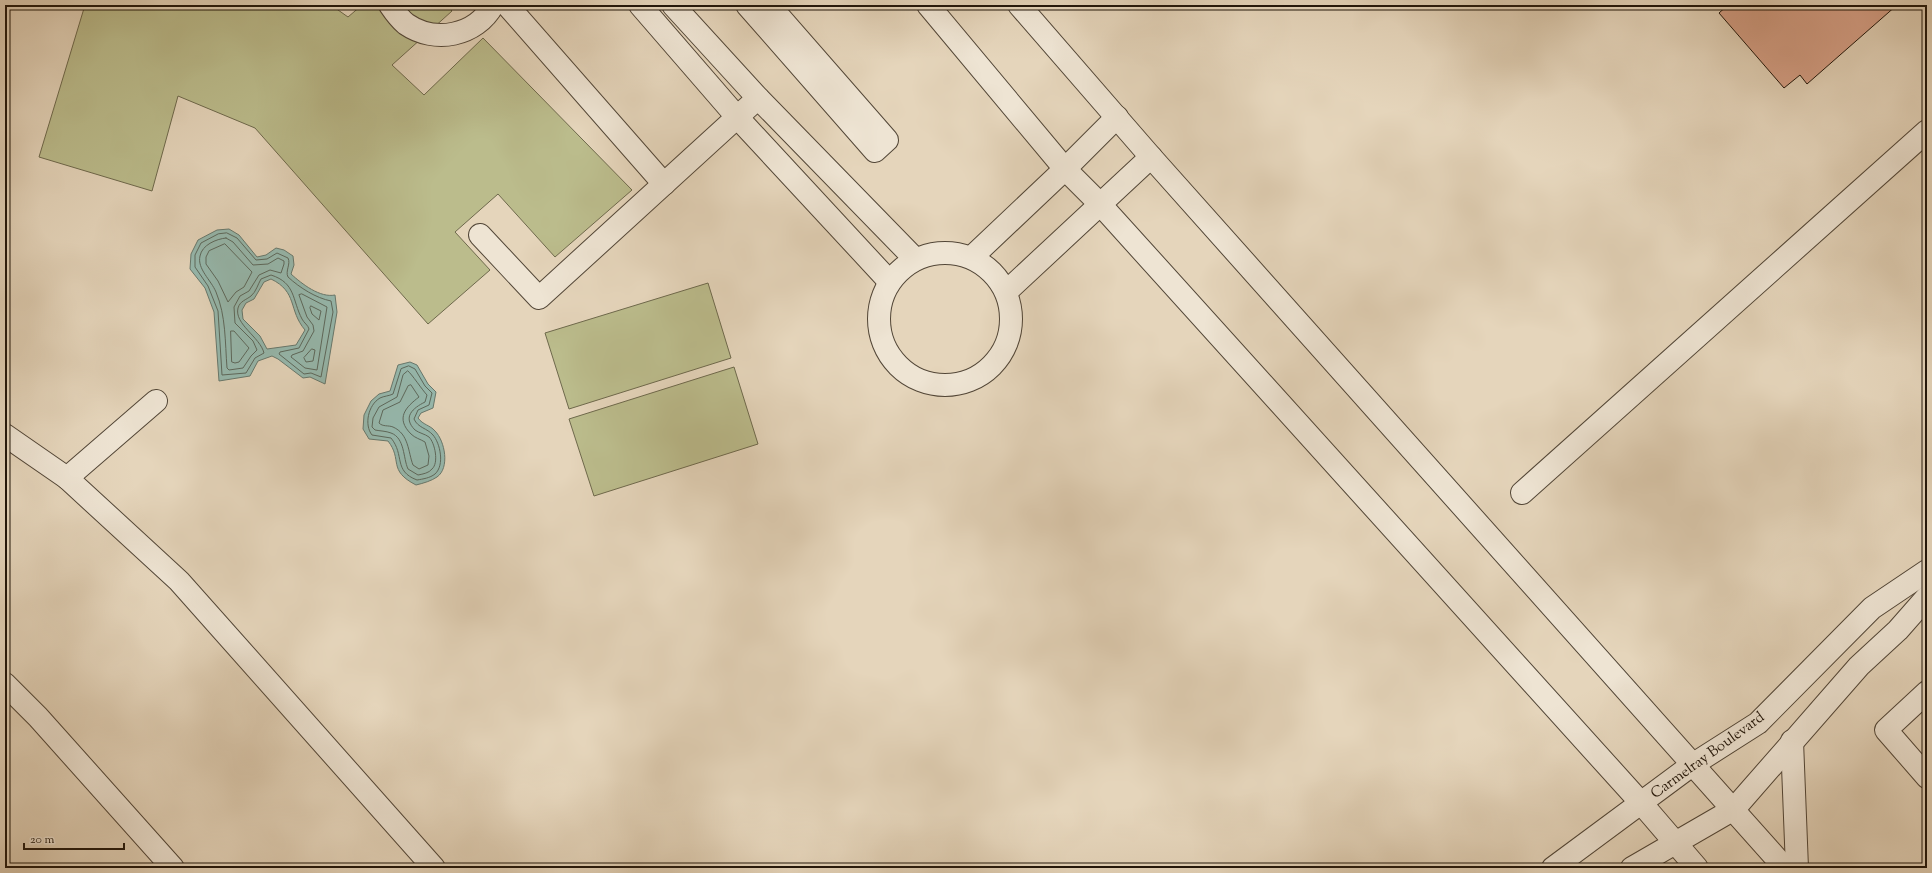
<svg xmlns="http://www.w3.org/2000/svg" width="1932" height="873" font-family="'Sorts Mill Goudy',serif">
<style>
.green{fill:#bbbc8c;stroke:#6e694c}
.water{fill:#96b9ae;stroke:#67786d;fill-rule:evenodd}
.lines{fill:none;stroke-linecap:round;stroke-linejoin:round}
.shore{stroke:#5c685c;stroke-width:1}
.building{fill:#d7a188;stroke:#21160b}
.minor-casing{stroke:#524637;stroke-width:24}
.minor{stroke:#eee4d3;stroke-width:22}
.labels{text-anchor:middle;dominant-baseline:central;stroke-width:3;stroke-linejoin:round;paint-order:stroke}
.street-label{font-size:15px;fill:#21160b;stroke:#eee4d3}
</style>
<rect width="100%" height="100%" fill="#e5d5bb"/>
<filter id="stains"><feTurbulence type="fractalNoise" baseFrequency=".005" numOctaves="4"/><feColorMatrix values="0 0 0 0 .2 0 0 0 0 .09 0 0 0 0 .02 0 0 0 .5 -.17"/></filter>
<radialGradient id="worn" r=".72"><stop offset=".6" stop-color="#630" stop-opacity="0"/><stop offset="1" stop-color="#630" stop-opacity=".3"/></radialGradient>
<!-- green -->
<g class="green">
<path d="M85,5H331L348,17L362,5H447L452,11L392,65L424,95L483,38L632,190L555,257L498,194L455,232L490,270L428,324L255,128L178,96L152,191L39,157Z"/>
<path d="M708,283L731,358L569,409L545,333Z"/>
<path d="M734,367L758,444L594,496L569,419Z"/>
</g>
<!-- water -->
<g class="water">
<path d="M229,229L239,235L257,257L266,255L276,248L284,250L293,256L294,265L291,274C302,284 320,298 335,295L337,312L325,384L310,377L303,378L278,359L272,356L258,361L250,376L219,381L214,312L205,288L190,269L191,254L198,240L217,230ZM271,279C298,292 288,310 305,330L296,345L267,349L260,336L243,319L242,310L246,303L254,299L264,282Z"/>
<path d="M410,362L417,365L428,384L436,392L433,408L421,413L418,418C423,425 430,425 435,431C445,441 450,468 437,477C431,481 424,483 416,485C387,470 403,460 388,441L369,439L363,429L364,415L371,401L379,394L390,391L398,365Z"/>
</g>
<g class="lines">
<!-- shore -->
<g class="shore">
<path d="M227,233L237,238L256,260L267,259L277,253L288,258C291,264 285,271 288,277C300,288 316,298 331,301L333,312L321,377L311,373L304,374L279,354L280,352L299,348L309,329C308,325 304,323 302,319C292,300 296,283 271,275L261,279C258,284 256,292 251,296C246,300 240,301 238,308C234,324 260,337 264,353L255,358L246,373L222,375L218,311L208,286L195,267V255L201,243L218,234Z"/>
<path d="M226,238L233,242L253,265L268,264L278,258L284,261V264L281,273L270,270L259,275L249,291L240,296L234,307L235,323L253,341L257,350L251,356L243,368L229,370L227,368C225,342 226,316 216,292C211,280 197,269 200,256C202,245 216,239 226,238Z"/>
<path d="M225,244L252,272L244,287L236,292L228,302L218,281L206,264V257L209,251Z"/>
<path d="M302,294L327,307L317,370L305,368L291,357L292,355L303,351L314,331L313,325L307,317L299,295Z"/>
<path d="M311,306L321,311L319,320L312,314L310,308Z"/>
<path d="M231,331H234L249,348L239,362L235,363L232,362Z"/>
<path d="M312,349L315,350L313,361L306,362L304,358Z"/>
<path d="M409,366L415,369L425,386L432,393L429,405L418,410L414,419C418,428 427,428 433,435C440,443 445,465 435,474C430,478 423,479 417,480C393,471 405,455 391,438L372,435C364,425 368,405 380,398C384,396 389,396 393,394L401,369Z"/>
<path d="M408,371C411,373 423,391 427,395L425,402C413,408 402,417 415,430C419,433 425,434 429,437C435,443 439,463 432,469C429,473 423,474 418,475L408,469C403,458 405,438 391,433C386,431 380,431 375,430L372,427L373,418L379,407L397,397L403,375Z"/>
<path d="M411,385L419,397C406,407 395,418 411,434C415,438 420,439 425,442L429,456L428,465L419,469L413,465C408,452 409,434 393,427C388,425 383,427 379,423L383,410L400,402L408,386Z"/>
</g>
</g>
<!-- building -->
<path class="building" d="M1728,5H1897L1807,84L1800,75L1784,88L1719,13Z"/>
<g class="lines">
<defs>
<g id="minor">
<path d="M390,5C394,11 400,19 406,24C435,44 476,36 493,5"/>
<path d="M507,5L664,184"/>
<path d="M640,5L737,117L889,281"/>
<path d="M673,5L758,98L915,259"/>
<path d="M747,5L875,151L887,140L769,5"/>
<path d="M928,5L1065,169L1100,204L1642,804L1697,868"/>
<path d="M1019,5L1151,157L1785,868"/>
<path d="M480,235L539,298L758,98"/>
<circle cx="945" cy="319" r="66"/>
<path d="M972,257L1065,169L1117,117"/>
<path d="M1006,292L1151,157"/>
<path d="M5,435L67,478L179,581L434,868"/>
<path d="M67,478L156,401"/>
<path d="M1522,493L1927,131"/>
<path d="M5,684L38,717L173,868"/>
<path d="M1927,692L1886,730L1927,777"/>
<path d="M1792,741L1797,868"/>
<path d="M1553,868L1692,765L1758,723L1872,608L1927,571"/>
<path d="M1632,868L1734,809L1859,666L1898,630L1927,597"/>
</g>
</defs>
<!-- minor casing -->
<use href="#minor" class="minor-casing"/>
<!-- minor -->
<use href="#minor" class="minor"/>
</g>
<g class="labels">
<!-- street labels -->
<g class="street-label">
<text transform="translate(1708 756) rotate(-36)">Carmelray Boulevard</text>
</g>
</g>
<!-- margin -->
<rect width="1932" height="873" fill="none" stroke="#e5d5bb" stroke-width="20"/>
<rect x="6" y="6" width="1920" height="861" fill="none" stroke="#21160b" stroke-width="2"/>
<rect x="10" y="10" width="1912" height="853" fill="none" stroke="#21160b"/>
<!-- scale -->
<path d="M24 843v6h100v-6" fill="none" stroke="#21160b" stroke-width="2"/>
<text x="30" y="843" font-size="12" fill="#21160b" stroke="#eee4d3" stroke-width="3" paint-order="stroke">20 m</text>
<rect width="100%" height="100%" filter="url(#stains)"/>
<rect width="100%" height="100%" fill="url(#worn)"/>
</svg>
